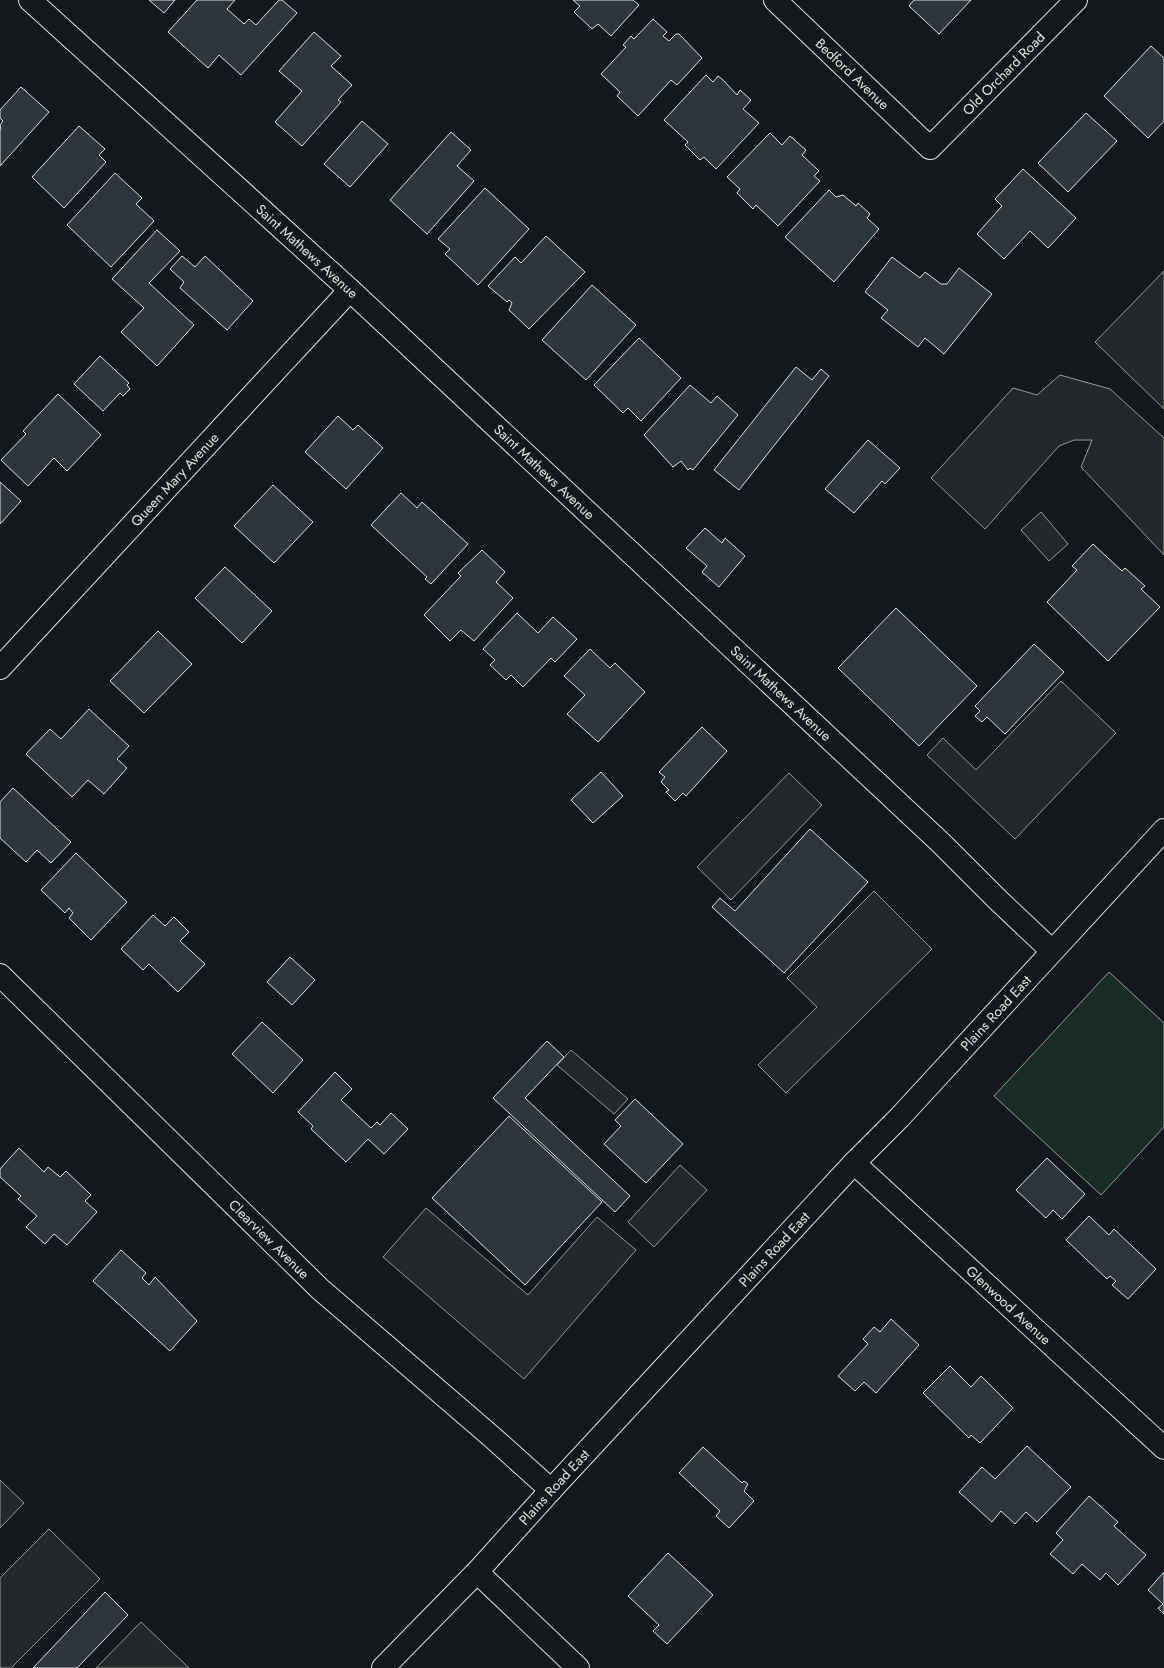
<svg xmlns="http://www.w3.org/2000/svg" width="1164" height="1668" font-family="Jost,sans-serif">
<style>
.green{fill:#1a2d24;stroke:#939e99}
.parking{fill:#24282b;stroke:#939e99}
.building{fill:#2c363c;stroke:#d8e6dc}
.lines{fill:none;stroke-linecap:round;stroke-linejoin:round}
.street-casing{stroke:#d8e6dc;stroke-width:24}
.primary-casing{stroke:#d8e6dc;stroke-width:24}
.street{stroke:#14181c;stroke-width:22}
.primary{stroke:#14181c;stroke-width:22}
.labels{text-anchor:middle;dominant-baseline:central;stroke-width:3;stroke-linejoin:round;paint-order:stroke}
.street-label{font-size:14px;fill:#d8e6dc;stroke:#14181c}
</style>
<rect width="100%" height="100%" fill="#14181c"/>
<!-- green -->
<path class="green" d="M1109,972L1164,1023V1127L1101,1195L994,1096Z"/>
<!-- parking -->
<g class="parking">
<path d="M1164,271V409L1095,342Z"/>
<path d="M1060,375L1110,389L1164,438V555L1081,467L1092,440H1074L1059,446L985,529L931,478L1013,388L1037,395Z"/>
<path d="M1041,512L1068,544L1049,561L1021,530Z"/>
<path d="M1061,681L1116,733L1015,839L927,755L943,738L976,770Z"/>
<path d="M789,773L822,805L731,900L697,867Z"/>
<path d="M874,891L932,949L786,1093L758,1065L817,1007L787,978Z"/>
<path d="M571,1050L628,1099L614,1114L557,1065Z"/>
<path d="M680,1165L707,1190L654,1247L628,1222Z"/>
<path d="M426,1208L528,1295L597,1217L636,1250L524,1379L383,1257Z"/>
<path d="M0,1480L24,1503L0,1528Z"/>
<path d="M49,1529L100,1579L11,1668H0V1578Z"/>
<path d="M141,1622L189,1668H96Z"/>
</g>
<!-- building -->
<g class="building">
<path d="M149,0H175L164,13Z"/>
<path d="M197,0H235L227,9L244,24L249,19L256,25L279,0H282L297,13L241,75L219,55L208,68L168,32Z"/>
<path d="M573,0H633L639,5L611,36L598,24L592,29L574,12L580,6Z"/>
<path d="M914,0H971L939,34L909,6Z"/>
<path d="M653,19L667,32L663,36L669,41L676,34H679L702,58L677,85L671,80L638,116L617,96L620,92L601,74L626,47L623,45L631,36L634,39Z"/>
<path d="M314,32L341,56L331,66L352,85L338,100L341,102L302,146L275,122L302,91L279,71Z"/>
<path d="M1151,46L1164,58V121L1148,138L1104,96Z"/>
<path d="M706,75L713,82L718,76L722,79L737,95L740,90L751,100L743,109L759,123L716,169L704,157L700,160L685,145L688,142L664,120Z"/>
<path d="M21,87L49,112L0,166V130L1,129L0,125L3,121L0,118V110Z"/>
<path d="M1086,113L1117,141L1068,192L1038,163Z"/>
<path d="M362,121L388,144L350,187L324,164Z"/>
<path d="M79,126L105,149L99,155L106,162L64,208L32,177Z"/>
<path d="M451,132L471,150L457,166L474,181L427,234L390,200Z"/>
<path d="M770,133L782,145L790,136L806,150L802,155L819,171L814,176L820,181L778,226L756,205L753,209L737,193L740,189L727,177Z"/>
<path d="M1023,169L1076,218L1048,248L1030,231L1004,259L977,234L1002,206L995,199Z"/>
<path d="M115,173L142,198L136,204L154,221L111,267L67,225Z"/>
<path d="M485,188L529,229L478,285L445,254L450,249L438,239Z"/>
<path d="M829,190L836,197L843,195L856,206L858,203L870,214L867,218L879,229L834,282L785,237Z"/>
<path d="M157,230L180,251L149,283L194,325L157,366L121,332L144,308L112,279Z"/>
<path d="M546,236L585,272L529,329L509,310L512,303L509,300L507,302L488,286L515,257L521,263Z"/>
<path d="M182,256L195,267L205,256L253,301L227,330L180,288L184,282L170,269Z"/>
<path d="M892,257L920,278L925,272L941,284H947L959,268L992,294L944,354L925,338L918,347L881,318L888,310L865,292Z"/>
<path d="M592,285L636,325L586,380L542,340Z"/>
<path d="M639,338L681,378L641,421L628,408L623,413L594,385Z"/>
<path d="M100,356L129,383L127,385L130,389L123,396L120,393L103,411L74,384Z"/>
<path d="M796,367L812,380L821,369L829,376L739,490L714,470Z"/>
<path d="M690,385L711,403L717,396L738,415L693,470L690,468L688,470L681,461L673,467L644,435Z"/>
<path d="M58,394L101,435L67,471L54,458L28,486L1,460L26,434L23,431Z"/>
<path d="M338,416L353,430L358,425L383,448L346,489L305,452Z"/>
<path d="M868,440L900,468L885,484L882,481L854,513L825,489Z"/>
<path d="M0,482L21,501L0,524Z"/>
<path d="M273,485L313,522L274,563L234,526Z"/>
<path d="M401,493L417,508L422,502L468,544L431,584L425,579L427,577L371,525Z"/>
<path d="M705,528L722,543L725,538L745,556L719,587L702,572L707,566L686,548Z"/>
<path d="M1093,544L1122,571L1125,568L1145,586L1141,589L1160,607L1108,661L1047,602L1077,570L1072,566Z"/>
<path d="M482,550L505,572L496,582L513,598L474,641L461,630L450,641L424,615L461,576L458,573Z"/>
<path d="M225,567L272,611L242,643L195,598Z"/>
<path d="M896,608L977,686L919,746L838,668Z"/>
<path d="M517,613L538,633L553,617L577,639L555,662L551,658L523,687L511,675L506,680L490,665L495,660L483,649Z"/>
<path d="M158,631L192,664L144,713L110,681Z"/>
<path d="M1034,644L1064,672L1005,734L987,717L982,722L975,716L980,711L975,706Z"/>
<path d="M590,649L610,668L615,663L645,692L598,742L567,714L585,695L564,676Z"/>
<path d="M89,709L129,746L117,759L127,768L104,794L88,780L72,797L26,754L50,729L61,739Z"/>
<path d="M702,727L727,751L686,796L683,793L675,801L666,792L669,790L661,782L665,777L659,772Z"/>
<path d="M601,772L623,796L593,823L571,800Z"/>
<path d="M13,788L71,842L51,863L37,850L26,862L0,838V802Z"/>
<path d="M810,829L868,882L784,973L712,907L720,898L735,911Z"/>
<path d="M76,853L127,902L91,940L69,918L73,913L69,908L65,913L41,890Z"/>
<path d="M153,915L165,926L174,917L189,932L180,941L205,964L178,992L149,964L143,970L121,949Z"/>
<path d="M290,957L315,980L292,1005L267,982Z"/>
<path d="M262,1022L303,1060L273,1093L232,1054Z"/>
<path d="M547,1041L564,1057L525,1098L630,1196L615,1212L493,1098Z"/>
<path d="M335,1072L352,1089L341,1100L371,1128L377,1122L380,1125L391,1113L408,1129L384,1154L368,1139L346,1162L311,1129L313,1126L298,1112Z"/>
<path d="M635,1099L683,1144L646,1183L604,1144L621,1126L615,1120Z"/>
<path d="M509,1116L602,1202L525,1285L432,1198Z"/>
<path d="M19,1148L44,1172L48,1167L60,1177L66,1171L91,1195L85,1201L97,1212L67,1245L54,1234L45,1244L26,1227L37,1216L18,1199L21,1196L0,1177V1169Z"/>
<path d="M1047,1158L1085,1194L1062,1219L1053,1210L1046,1218L1016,1190Z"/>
<path d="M1089,1216L1109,1235L1114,1229L1156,1269L1128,1299L1112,1285L1116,1281L1110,1276L1107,1279L1066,1240Z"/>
<path d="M121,1250L146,1273L142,1278L149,1285L155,1277L197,1321L170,1351L93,1281Z"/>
<path d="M891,1319L919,1345L876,1393L864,1382L855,1391L838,1376L868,1344L863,1339L874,1327L880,1332Z"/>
<path d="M950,1366L971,1387L981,1376L1013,1408L980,1443L971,1435L969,1438L923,1393Z"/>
<path d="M1027,1446L1071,1487L1037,1522L1026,1512L1015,1524L1001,1511L992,1522L959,1492L982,1467L995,1479Z"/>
<path d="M703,1447L742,1483L744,1481L748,1484L744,1491L754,1501L729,1528L716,1516L720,1511L679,1473Z"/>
<path d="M1089,1496L1118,1522L1114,1526L1146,1555L1118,1585L1106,1573L1100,1580L1082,1564L1073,1574L1050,1554L1063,1540L1056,1533Z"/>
<path d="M668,1553L713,1595L667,1644L653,1631L659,1625L628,1596Z"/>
<path d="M1164,1572V1614L1158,1608L1163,1604L1148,1590Z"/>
<path d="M105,1592L128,1615L77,1668H33Z"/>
</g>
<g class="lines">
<defs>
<g id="street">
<path id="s1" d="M30,0L350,290L941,843L998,900L1052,951"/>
<path id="s2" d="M775,0L930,148L1076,0"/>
<path id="s3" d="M0,668L350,290"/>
<path id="s4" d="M0,975L320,1289L492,1437L551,1490"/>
<path id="s5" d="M854,1163L1164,1448"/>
<path d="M477,1572L578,1668"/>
</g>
<g id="primary">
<path id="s6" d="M383,1668L477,1572L551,1490L854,1163L900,1117L1164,830"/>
</g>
</defs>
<!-- street casing -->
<use href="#street" class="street-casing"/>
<!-- primary casing -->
<use href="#primary" class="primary-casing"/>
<!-- street -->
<use href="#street" class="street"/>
<!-- primary -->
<use href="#primary" class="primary"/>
</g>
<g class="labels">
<!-- street labels -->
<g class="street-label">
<text stroke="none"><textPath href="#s2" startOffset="107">Bedford Avenue</textPath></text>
<text stroke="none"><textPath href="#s2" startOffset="319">Old Orchard Road</textPath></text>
<text stroke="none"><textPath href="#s1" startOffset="374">Saint Mathews Avenue</textPath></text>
<text stroke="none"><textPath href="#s1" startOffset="698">Saint Mathews Avenue</textPath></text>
<text stroke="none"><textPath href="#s3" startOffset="257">Queen Mary Avenue</textPath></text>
<text stroke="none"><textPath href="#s1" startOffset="1022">Saint Mathews Avenue</textPath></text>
<text stroke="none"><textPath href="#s6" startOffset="897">Plains Road East</textPath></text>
<text stroke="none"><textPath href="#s4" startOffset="377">Clearview Avenue</textPath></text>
<text stroke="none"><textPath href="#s6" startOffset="573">Plains Road East</textPath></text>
<text stroke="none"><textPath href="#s5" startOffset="210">Glenwood Avenue</textPath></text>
<text stroke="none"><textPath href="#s6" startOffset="249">Plains Road East</textPath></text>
</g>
</g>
</svg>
